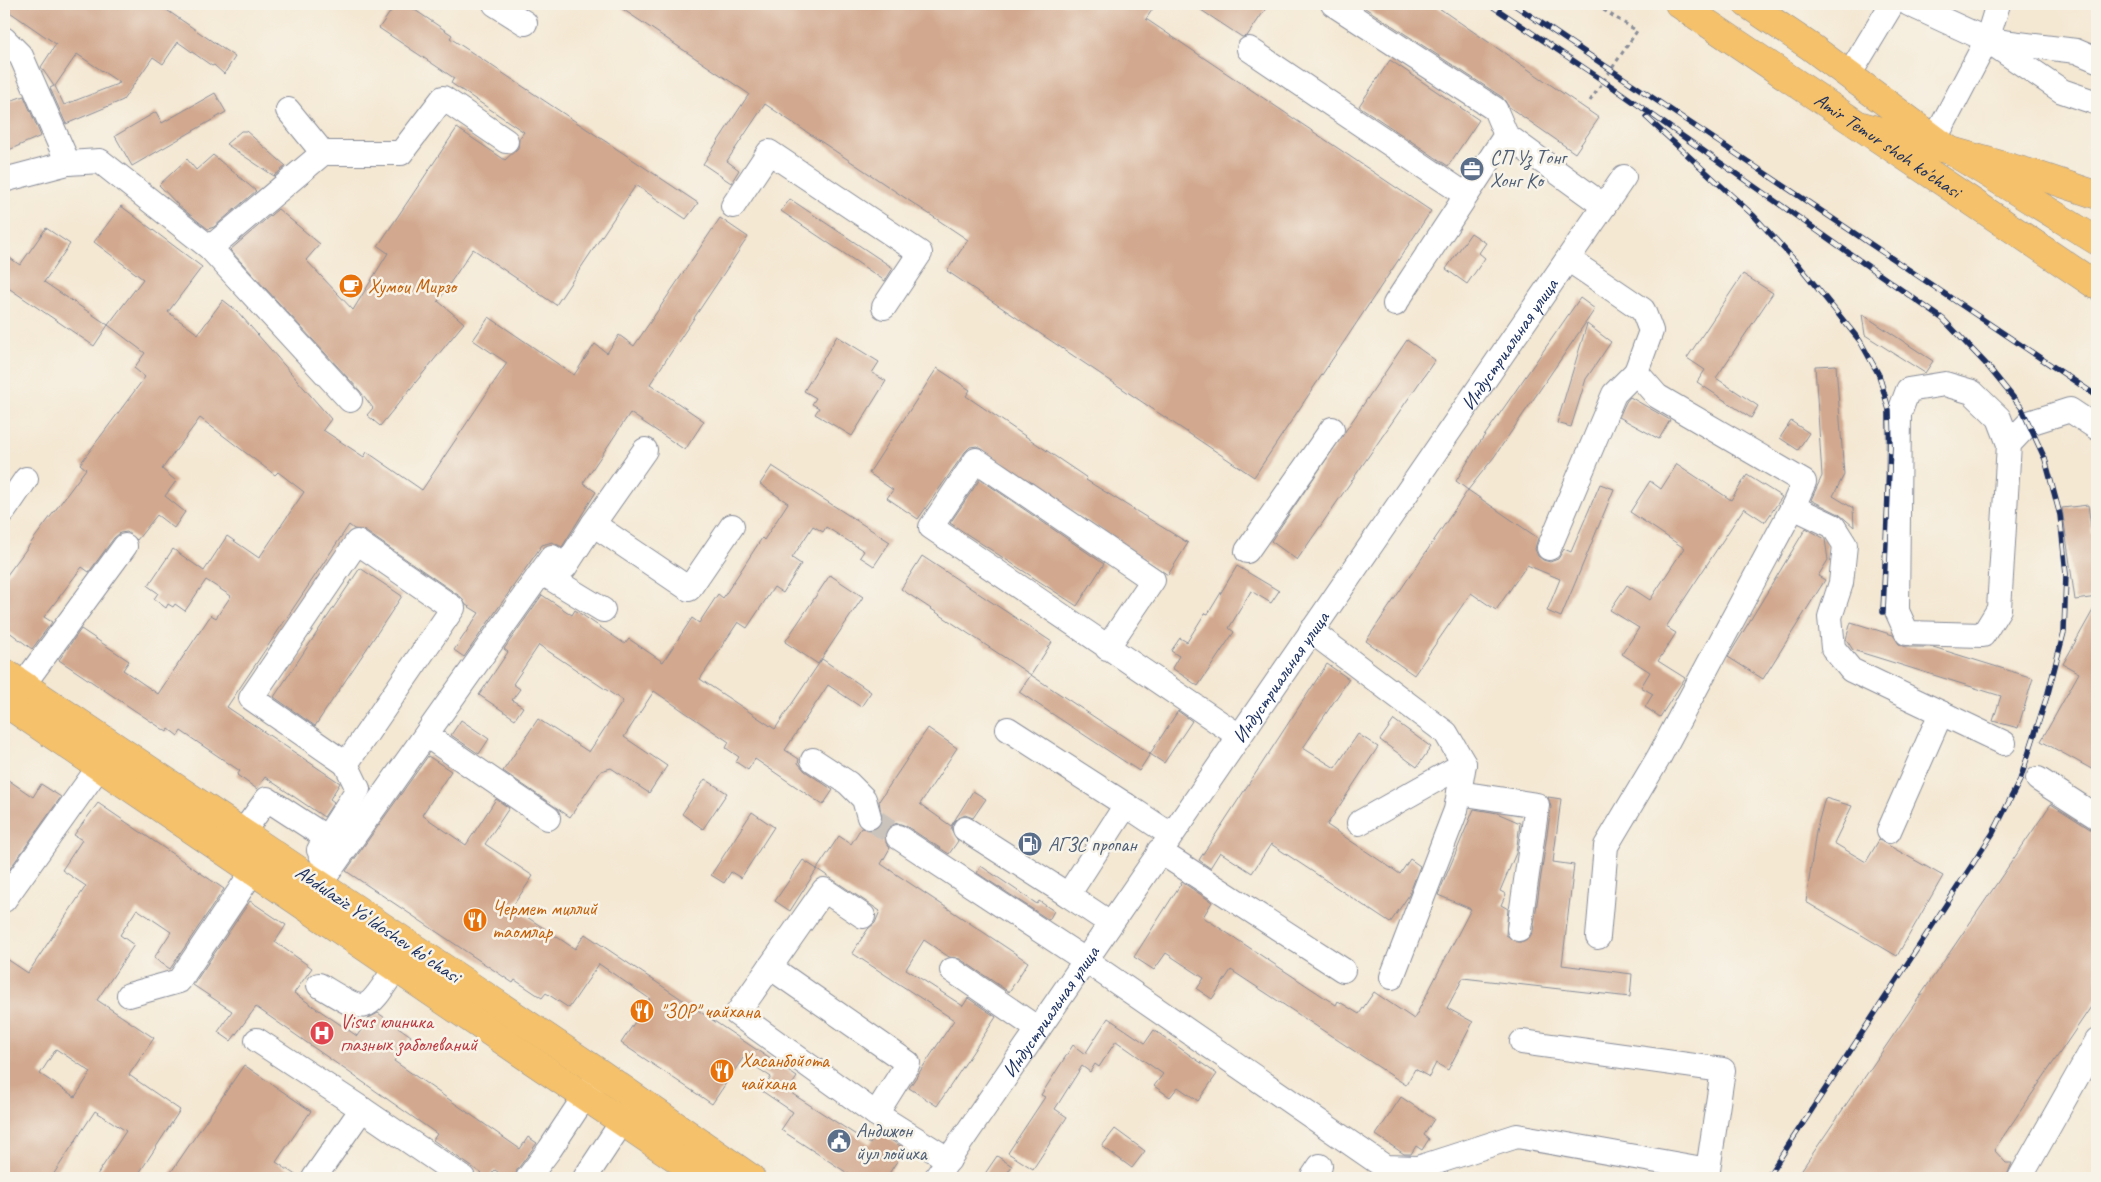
<svg xmlns="http://www.w3.org/2000/svg" width="2101" height="1182" font-family="Caveat,sans-serif">
<style>
.building{fill:#d2a98f;fill-rule:evenodd}
.lines{fill:none;stroke-linecap:round;stroke-linejoin:round}
.minor-tunnel{stroke:#c9c3bc;stroke-width:24;stroke-dasharray:24 12;stroke-linecap:butt}
.minor-casing{stroke:#888c98;stroke-width:26}
.major-casing{stroke:#888c98;stroke-width:29}
.highway-casing{stroke:#888c98;stroke-width:29}
.path{stroke:#888c98;stroke-width:3;stroke-dasharray:4 4;stroke-linecap:butt}
.minor{stroke:#fff;stroke-width:24}
.major{stroke:#f5c16b;stroke-width:28}
.highway{stroke:#f5c16b;stroke-width:28}
.rail-casing{stroke:#1b2f5e;stroke-width:5.5}
.rail{stroke:#f7f3e8;stroke-width:4;stroke-dasharray:11;stroke-linecap:butt}
.labels{text-anchor:middle;dominant-baseline:central;stroke-width:5;stroke-linejoin:round;paint-order:stroke}
.street-label{font-size:20px;fill:#1b2f5e;stroke:#f7f3e8}
.service-label{font-size:20px;fill:#4e5e75;stroke:#f7f3e8;text-anchor:start}
.food-label{font-size:20px;fill:#c56008;stroke:#f7f3e8;text-anchor:start}
.health-label{font-size:20px;fill:#be3a42;stroke:#f7f3e8;text-anchor:start}
</style>
<rect width="100%" height="100%" fill="#f7f3e8"/>
<filter id="ink" filterUnits="userSpaceOnUse"><feTurbulence type="fractalNoise" baseFrequency=".02" numOctaves="2"/><feDisplacementMap in="SourceGraphic" scale="10" xChannelSelector="R" yChannelSelector="G"/><feConvolveMatrix kernelMatrix="1 2 1 2 8 2 1 2 1" color-interpolation-filters="sRGB"/></filter>
<filter id="wash" filterUnits="userSpaceOnUse"><feTurbulence type="fractalNoise" baseFrequency=".0096" numOctaves="4" result="noise"/><feDisplacementMap in="SourceGraphic" scale="20" xChannelSelector="R" yChannelSelector="G"/><feGaussianBlur stdDeviation="1.12" result="paint"/><feColorMatrix in="noise" values="0 0 0 0 0 0 0 0 0 0 0 0 0 0 0 0 0 1.4 0 .05"/><feComposite in="paint" operator="in"/></filter>
<g filter="url(#wash)">
<rect width="100%" height="100%" fill="#f4e8d3"/>
<g id="blocks">
<!-- building -->
<g class="building">
<path d="M4,4H158L235,57L224,74L214,65L212,66L178,42L163,64L153,57L123,100L66,124L50,88L54,86L41,67L56,44L4,8ZM77,54L120,83L64,105L55,86Z"/>
<path d="M396,4H406L452,35L450,38L698,203L686,219L636,185L556,305L473,249L438,301L464,323L380,426L367,415L373,408L360,391L230,250L278,209L320,244L306,260L353,310L388,253L378,246L457,128L505,160L518,148L519,139L524,132L451,83L454,78L379,28Z"/>
<path d="M615,4H1156L1146,19L1431,211L1254,477L947,271L968,240L765,104L727,161L739,170L731,183L703,164L749,94Z"/>
<path d="M1192,4H1269L1247,36L1242,37Z"/>
<path d="M1359,4H1433L1599,118L1575,153L1509,107L1502,97Z"/>
<path d="M1390,60L1479,120L1448,166L1359,106Z"/>
<path d="M215,93L226,112L132,166L115,136L156,112L162,123Z"/>
<path d="M24,96L41,136L4,152V103Z"/>
<path d="M241,131H246L286,166L274,176L226,144Z"/>
<path d="M213,155L256,191L214,227L208,229L179,206L159,185L187,159L196,170Z"/>
<path d="M790,199L893,268L885,281L781,211Z"/>
<path d="M121,206L202,267L168,312L198,334L223,300L237,311L331,419L323,430L364,457L367,452L422,490L507,363L473,340L489,317L574,375L595,344L607,353L619,335L634,346L720,218L748,237L650,384L704,421L685,450L630,413L583,483L596,492L562,547L552,542L542,545L464,657L454,650L479,613L466,605L461,597L365,531L354,529L349,525L227,707L340,783L330,799L334,802L324,817L265,777L257,789L237,775L240,771L181,731L178,736L169,729L167,732L59,660L81,629L129,661L123,670L158,694L211,615L216,618L231,596L206,580L185,611L175,604L173,607L168,604L166,608L154,599L158,593L148,586L173,549L204,571L227,536L259,558L304,492L278,472L275,475L200,418L162,469L176,481L165,496L185,512L174,528L157,515L137,540L127,532L120,533L114,538L89,572L82,567L44,617L52,622L32,649L4,628V579L86,469L80,464L145,377L134,368L145,353L108,325L143,279L94,242Z"/>
<path d="M46,228L70,244L44,282L108,325L94,346L4,285V254L20,265Z"/>
<path d="M1471,233L1486,243L1479,253L1485,258L1467,284L1446,269Z"/>
<path d="M1743,274L1773,293L1716,378L1758,406L1751,418L1697,382L1705,370L1687,358Z"/>
<path d="M1580,298L1595,309L1494,457L1468,490L1456,481L1478,445Z"/>
<path d="M1862,314L1933,361L1925,373L1865,335Z"/>
<path d="M1587,324L1611,342L1586,379L1571,427L1557,423Z"/>
<path d="M837,336L879,362L872,373L886,381L852,436L815,414L819,408L812,404L816,398L804,391Z"/>
<path d="M1407,340L1435,360L1297,560L1271,541Z"/>
<path d="M1836,365L1844,475L1833,496L1853,508L1854,527L1839,514L1811,500L1822,476L1815,366Z"/>
<path d="M937,368L970,390L966,396L1087,478L1086,480L1188,543L1168,575L977,446L970,447L965,452L918,519L887,498L893,490L869,473Z"/>
<path d="M1630,397L1670,420L1659,439L1619,417L1626,402Z"/>
<path d="M1791,421L1809,433L1798,450L1780,438Z"/>
<path d="M1677,464L1731,500L1747,475L1782,497L1765,522L1744,508L1666,627L1676,633L1658,661L1685,678L1660,717L1645,707L1653,694L1641,687L1650,672L1622,654L1639,628L1610,610L1627,585L1650,600L1684,548L1630,512L1650,481L1661,489Z"/>
<path d="M772,466L890,542L874,566L860,557L864,551L826,527L823,532L813,526L792,558L801,564L783,593L774,587L747,628L738,622L700,679L775,729L822,659L871,692L861,707L828,685L785,750L799,759L798,763L805,771L833,790L823,805L755,759L748,770L736,762L739,757L726,748L729,742L654,691L624,737L667,766L649,793L611,768L601,771L570,817L503,771L538,719L589,752L623,701L539,645L513,684L520,689L512,700L523,707L515,719L479,695L508,652L504,649L542,595L572,615L575,610L625,644L629,639L663,662L692,618L699,623L718,594L723,598L762,538L764,540L788,503L760,484Z"/>
<path d="M980,479L1104,564L1077,606L950,523Z"/>
<path d="M1600,484L1614,489L1561,617L1547,611L1560,579L1527,565L1496,610L1471,593L1414,675L1366,641L1468,490L1538,538L1535,549L1538,556L1543,560L1550,562L1558,559L1564,549L1571,552Z"/>
<path d="M2088,505L2092,534L2097,531V597L2075,600L2062,508Z"/>
<path d="M1806,528L1825,539L1828,560L1818,576L1825,580L1763,679L1728,657Z"/>
<path d="M922,556L1052,642L1031,675L901,589Z"/>
<path d="M1237,566L1279,591L1271,603L1251,591L1229,628L1234,632L1198,686L1172,668L1179,656L1171,651L1180,638L1187,642L1205,613L1208,614Z"/>
<path d="M360,568L402,596L315,726L274,697Z"/>
<path d="M830,575L863,597L818,664L785,642Z"/>
<path d="M2097,603V772L2041,741L2079,673L2063,664Z"/>
<path d="M1851,622L1893,635L1899,644L1906,647H1933L2033,678L2018,728L1993,721L2001,696L1853,650L1846,639Z"/>
<path d="M1327,664L1349,679L1303,748L1335,768L1358,734L1378,747L1327,825L1400,874L1410,859L1420,866L1409,895L1390,923L1271,844L1252,873L1220,852L1210,868L1199,860Z"/>
<path d="M1031,675L1150,754L1139,771L1019,692Z"/>
<path d="M1178,711L1192,721L1164,763L1150,754Z"/>
<path d="M461,720L489,739L479,754L451,735Z"/>
<path d="M1394,720L1431,747L1417,767L1380,740Z"/>
<path d="M928,728L957,748L920,804L951,826L973,791L986,799L973,818L965,815L954,821L951,829L958,841L949,854L906,826L898,823L891,825L886,830V843L890,848L881,864L1028,962L1009,992L960,959L949,957L924,940L906,969L963,1006L968,998L996,1017L937,1106L909,1088L954,1020L852,953L868,929L875,923L880,911L817,869L839,836L851,844L861,828L872,830L879,826L882,820L879,801Z"/>
<path d="M428,756L451,771L422,815L466,845L496,799L509,808L485,844L533,876L512,907L575,949L585,934L797,1077L788,1091L870,1144L878,1132L905,1149L886,1178H855L781,1130L793,1112L762,1091L771,1077L743,1058L712,1104L621,1043L650,999L599,964L569,1008L546,993L542,998L515,980L513,983L346,871Z"/>
<path d="M4,777L33,797L41,784L61,797L4,877Z"/>
<path d="M705,779L727,793L703,829L682,814Z"/>
<path d="M1548,797L1561,799L1553,862L1574,865L1562,965L1632,974L1630,997L1463,978L1447,1008L1473,1022L1448,1070L1436,1063L1429,1077L1415,1069L1406,1085L1231,970L1212,999L1197,989L1204,978L1166,953L1154,970L1134,957L1182,882L1212,902L1203,917L1336,1005L1338,1001L1359,1014L1374,992L1414,1019L1471,909L1438,895L1474,809L1497,813L1520,823L1516,853L1500,891L1506,894L1501,905L1508,909L1506,935L1517,942H1524L1529,938L1533,931L1551,807Z"/>
<path d="M1825,798L1852,806L1834,843L1866,862L1879,840L1943,876L1897,956L1806,902L1816,831Z"/>
<path d="M98,803L224,889L170,969L154,958L171,932L137,909L120,935L134,945L97,1000L154,1038L129,1075L180,1110L136,1178H95L126,1131L95,1111L51,1178H4V957L28,973L86,886L62,870L82,840L74,835ZM56,1049L91,1072L75,1097L40,1074Z"/>
<path d="M2051,804L2090,829L2097,831V998L1994,1150L2006,1163H2012L2006,1178H1796Z"/>
<path d="M752,812L774,827L741,878L731,872L724,883L711,875Z"/>
<path d="M803,860L817,869L790,911L775,901Z"/>
<path d="M981,866L1037,904L1039,901L1054,911L1049,920L977,873Z"/>
<path d="M250,901L286,925L275,942L312,968L294,993L357,1036L369,1018L378,1013L411,1036L394,1061L520,1149L528,1137L537,1143L517,1170L515,1178H506L495,1170L488,1178L433,1140L437,1134L256,1007L231,1041L218,1032L232,1011L193,985Z"/>
<path d="M1108,1018L1145,1043L1154,1030L1217,1074L1198,1101L1178,1087L1170,1097L1154,1086L1163,1074L1116,1041L1099,1067L1095,1064L1090,1072L1082,1066L1055,1109L1067,1117L1033,1169L1008,1153L1045,1097L1041,1095L1073,1045L1085,1054Z"/>
<path d="M244,1065L311,1111L276,1162L300,1178H167Z"/>
<path d="M1401,1097L1434,1119L1424,1135L1429,1139L1422,1150L1416,1146L1411,1154H1404L1376,1135Z"/>
<path d="M1115,1129L1145,1151L1132,1168L1102,1146Z"/>
<path d="M997,1156L1012,1166L1004,1178H982Z"/>
</g>
</g>
</g>
<g filter="url(#ink)">
<use href="#blocks" fill-opacity="0" stroke="#888c98" stroke-width="1"/>
<g class="lines">
<!-- minor-tunnel -->
<path class="minor-tunnel" d="M869,817L898,837"/>
<defs>
<g id="minor">
<path d="M495,4L525,23"/>
<path d="M1333,4L1495,109L1506,135L1604,206"/>
<path d="M1909,4L1987,40L2076,51L2097,60"/>
<path d="M4,39L21,56L68,163"/>
<path d="M1990,42L2062,91L2097,103"/>
<path d="M1249,49L1466,195"/>
<path d="M1849,75L1892,4"/>
<path d="M288,110L323,153"/>
<path d="M1935,139L1987,40L1998,4"/>
<path d="M4,180L68,163L100,161L210,248L350,400"/>
<path d="M733,206L769,152L920,253L884,307"/>
<path d="M210,248L323,153H401L443,98L506,141"/>
<path d="M1568,259L1643,310L1651,331L1636,372L1657,396L1804,482L1793,507L1659,757L1606,846L1598,937"/>
<path d="M1395,304L1506,135"/>
<path d="M2009,444L1999,418L1972,392L1945,384L1908,390L1899,414L1897,611L1907,633L1983,635L1999,609L2009,444L2029,423L2070,410L2097,428"/>
<path d="M1793,507L1833,526L1845,545L1841,583L1830,617L1833,648L1851,670L2004,743"/>
<path d="M4,511L26,479"/>
<path d="M593,524L645,450"/>
<path d="M357,542L453,608L346,764L251,698Z"/>
<path d="M1549,548L1614,394L1636,372"/>
<path d="M1247,551L1332,429"/>
<path d="M542,573L603,610"/>
<path d="M1311,631L1446,733L1464,764L1456,810L1392,977"/>
<path d="M1107,648L1153,580L976,460L931,527L1239,736"/>
<path d="M23,685L125,546"/>
<path d="M1008,729L1126,805"/>
<path d="M426,735L548,818"/>
<path d="M813,760L848,783L864,799L869,817"/>
<path d="M2038,779L2097,817"/>
<path d="M1459,793L1537,805L1519,929"/>
<path d="M1359,823L1464,764"/>
<path d="M965,829L1068,895"/>
<path d="M1889,831L1941,713"/>
<path d="M243,832L267,799L327,838"/>
<path d="M898,837L1085,960L1385,1167L1418,1168L1517,1136L1708,1170L1723,1070L1522,1042"/>
<path d="M1159,851L1343,970"/>
<path d="M329,871L319,850L358,789L346,764"/>
<path d="M320,884L552,557L565,567L593,524L689,589L732,526"/>
<path d="M4,900L99,767"/>
<path d="M863,916L824,890L770,967L908,1063L876,1114L949,1160"/>
<path d="M1110,923L1068,895L1126,805L1171,835"/>
<path d="M770,967L737,1014L876,1114"/>
<path d="M952,970L1038,1029"/>
<path d="M319,985C367,1014 364,1016 395,969"/>
<path d="M129,995L179,981L253,871"/>
<path d="M257,1040L362,1109"/>
<path d="M314,1178L362,1109L463,1178"/>
<path d="M528,1178L550,1149L595,1081"/>
<path d="M585,1178L632,1107"/>
<path id="s1" d="M936,1178L1624,177"/>
<path d="M1312,1178L1320,1166"/>
<path d="M2020,1178L2097,1041"/>
</g>
<g id="major">
<path id="s2" d="M1679,4L2097,286"/>
<path d="M1747,4L1811,47L1948,149L2097,241"/>
<path d="M4,672L600,1073L751,1178"/>
<path d="M4,702L705,1178"/>
</g>
<path id="highway" d="M1859,125L2037,175L2097,195"/>
</defs>
<!-- minor casing -->
<use href="#minor" class="minor-casing"/>
<!-- major casing -->
<use href="#major" class="major-casing"/>
<!-- highway casing -->
<use href="#highway" class="highway-casing"/>
<!-- path -->
<path class="path" d="M1590,101L1637,31L1594,4"/>
<!-- minor -->
<use href="#minor" class="minor"/>
<!-- major -->
<use href="#major" class="major"/>
<!-- highway -->
<use href="#highway" class="highway"/>
<defs>
<g id="rail">
<path d="M1489,4L1614,88L1943,319L1986,364L2021,407L2045,459L2060,515L2066,574L2064,632L2048,693L2020,780L1993,833L1767,1178"/>
<path d="M1513,4L2097,396"/>
<path d="M1646,117L1754,216L1797,263L1860,341L1879,375L1889,410L1890,448L1883,612"/>
</g>
</defs>
<!-- rail casing -->
<use href="#rail" class="rail-casing"/>
<!-- rail -->
<use href="#rail" class="rail"/>
</g>
</g>
<!-- icons -->
<defs>
<symbol id="office-disc" viewBox="-11 -11 22 22"><circle r="9.5" fill="#5c6f8a" stroke="#f7f3e8"/><path d="M-6-3h4V-5.5h4V-3h4V5H-6ZM-1-4.5V-3h2v-1.5ZM-6 0V1H6V0Z" fill="#fff"/></symbol>
<symbol id="cafe-disc" viewBox="-11 -11 22 22"><circle r="9.5" fill="#e8710a" stroke="#f7f3e8"/><path d="M-5.5-4.5H6V0H3Q3 3.5 0 3.5H-2.5Q-5.5 3.5-5.5 0ZM3-3.2v2h1.7v-2ZM-6 4.5H4V6H-6Z" fill="#fff"/></symbol>
<symbol id="fuel-disc" viewBox="-11 -11 22 22"><circle r="9.5" fill="#5c6f8a" stroke="#f7f3e8"/><path d="M-5.5-6h7V0h2V4h1.3V-2.5L3-4.5l.8-.8L6-3V5H2.5V1h-1V6h-7ZM-4.2-4.7v3.2H.2V-4.7Z" fill="#fff"/></symbol>
<symbol id="restaurant-disc" viewBox="-11 -11 22 22"><circle r="9.5" fill="#e8710a" stroke="#f7f3e8"/><path d="M-5-6h1v4h1v-4h1v4h1v-4h1v5L-1.5 .5V6h-2V.5L-5-1ZM5-6V6H3V1.5H1.5Q1.5-4 5-6Z" fill="#fff"/></symbol>
<symbol id="hospital-disc" viewBox="-11 -11 22 22"><circle r="9.5" fill="#e0444e" stroke="#f7f3e8"/><path d="M-5-5h3v3.5h4V-5h3V5h-3V1.5h-4V5h-3Z" fill="#fff"/></symbol>
<symbol id="civic-disc" viewBox="-11 -11 22 22"><circle r="9.5" fill="#5c6f8a" stroke="#f7f3e8"/><path d="M-.6-6.5H3V-4.5H.6V-3L4-1V1h2V6H-6V1h2V-1L-.6-3ZM-1.2 2.5V6h2.4V2.5Z" fill="#fff"/></symbol>
</defs>
<g fill-rule="evenodd">
<use href="#office-disc" x="1458" y="155" width="28" height="28"/>
<use href="#cafe-disc" x="337" y="272" width="28" height="28"/>
<use href="#fuel-disc" x="1016" y="830" width="28" height="28"/>
<use href="#restaurant-disc" x="461" y="906" width="28" height="28"/>
<use href="#restaurant-disc" x="628" y="997" width="28" height="28"/>
<use href="#hospital-disc" x="308" y="1019" width="28" height="28"/>
<use href="#restaurant-disc" x="708" y="1057" width="28" height="28"/>
<use href="#civic-disc" x="825" y="1127" width="28" height="28"/>
</g>
<g class="labels">
<!-- street labels -->
<g class="street-label">
<text stroke="none"><textPath href="#s2" startOffset="252">Amir Temur shoh ko'chasi</textPath></text>
<text stroke="none"><textPath href="#s1" startOffset="1012">Индустриальная улица</textPath></text>
<text stroke="none"><textPath href="#s1" startOffset="608">Индустриальная улица</textPath></text>
<text transform="translate(378 924) rotate(34)">Abdulaziz Yoʻldoshev koʻchasi</text>
<text stroke="none"><textPath href="#s1" startOffset="202">Индустриальная улица</textPath></text>
</g>
<!-- service labels -->
<g class="service-label">
<text x="1490" y="157">СП Уз Тонг<tspan x="1490" dy="23">Хонг Ко</tspan></text>
<text x="1048" y="844">АГЗС пропан</text>
<text x="856" y="1130">Андижон<tspan x="856" dy="23">йул лойиха</tspan></text>
</g>
<!-- food labels -->
<g class="food-label">
<text x="368" y="286">Хумои Мирзо</text>
<text x="492" y="908">Чермет миллий<tspan x="492" dy="23">таомлар</tspan></text>
<text x="660" y="1011">"ЗОР" чайхана</text>
<text x="740" y="1060">Хасанбойота<tspan x="740" dy="23">чайхана</tspan></text>
</g>
<!-- health labels -->
<g class="health-label">
<text x="340" y="1021">Visus клиника<tspan x="340" dy="23">глазных заболеваний</tspan></text>
</g>
</g>
<!-- margin -->
<rect width="2101" height="1182" fill="none" stroke="#f7f3e8" stroke-width="20"/>
</svg>
